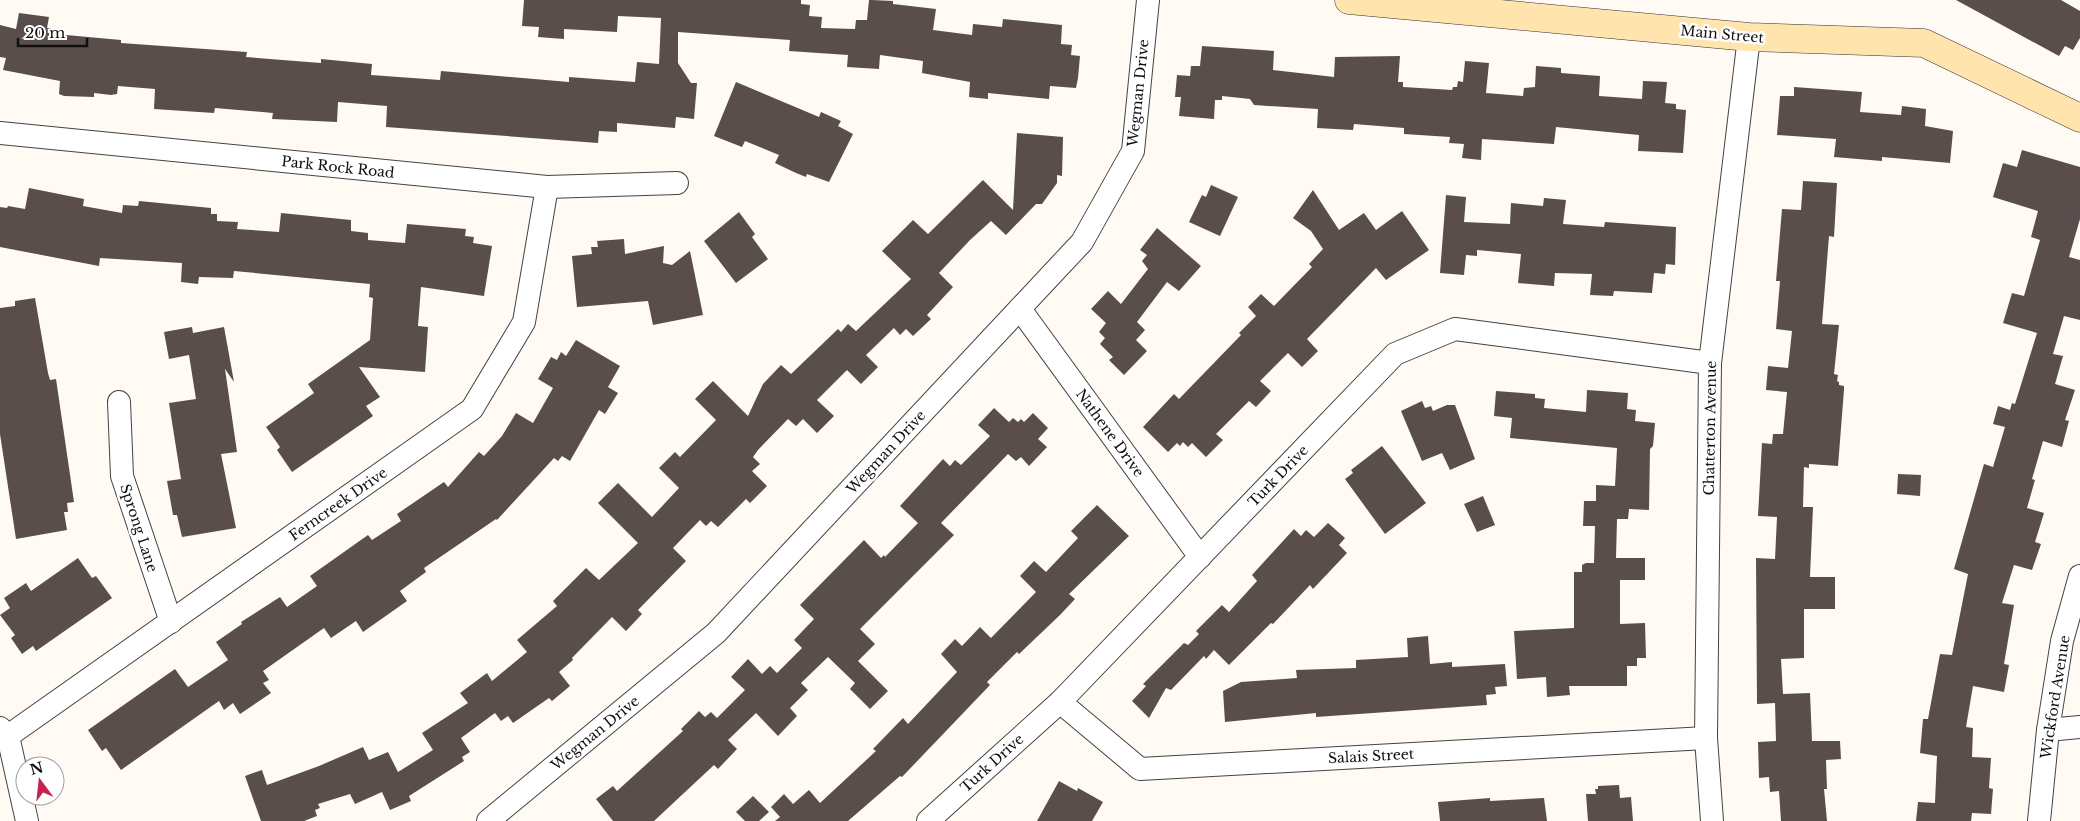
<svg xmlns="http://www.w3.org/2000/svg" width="2080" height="821" font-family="'Libre Baskerville',serif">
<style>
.building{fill:#594e4c}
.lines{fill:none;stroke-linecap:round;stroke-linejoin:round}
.street-casing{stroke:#434343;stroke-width:24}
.secondary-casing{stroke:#323232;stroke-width:29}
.street{stroke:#fff;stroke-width:22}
.secondary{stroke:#ffe4ae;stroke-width:28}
.labels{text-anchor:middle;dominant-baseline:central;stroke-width:5;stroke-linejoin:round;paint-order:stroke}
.street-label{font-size:14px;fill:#101010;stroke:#fff}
</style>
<rect width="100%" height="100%" fill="#fffaf3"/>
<!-- building -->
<g class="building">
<path d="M524,0H801V4L810,5L809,16L822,17L821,28L855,29L856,20H867L869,0H872L893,1V4L936,9L933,30L972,35L973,24L1002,27L1003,19L1062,25L1061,44L1072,45L1071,55L1080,56L1078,78L1076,88L1050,86L1049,99L988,93V99L969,97L970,82L922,73L923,61L880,55L879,69L847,67L848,55L789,51L790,40L678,32V63L691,83H697L694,119L676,117L675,128L617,123V132L599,131L598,143L386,127L387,106L338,102L337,122L272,119L273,113L215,108L214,113L154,109L155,89L118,86L117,94L111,95L94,93V97L64,96L59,94L60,81L3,70L6,58L0,57V25L16,29L19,13L49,17L47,28L56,29L55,34L121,40V43L247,52L246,57L321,63V59L372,64L371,75L440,80L441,71L569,82V77L635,82L637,62L659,64L661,18L618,16L617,32L564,29V39L538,37L539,27L522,26Z"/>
<path d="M1956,0H2061L2080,11V38L2073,50L2065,46L2059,56Z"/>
<path d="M1202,46L1274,51L1273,70L1334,77L1335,57L1400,56L1398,82H1403V87L1452,90L1453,87H1457L1458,81L1463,82L1465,61L1489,63L1486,93L1523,96L1524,88L1535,87L1536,66L1561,68V73L1600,76L1599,96L1642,99L1643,81L1667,82L1665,103L1676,104V109L1686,110L1683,153L1638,151L1639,135L1556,127L1554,144L1482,139L1481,160L1462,158L1464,144L1449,143L1450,137L1404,134V128L1354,124L1353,130L1317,128L1318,109L1254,105L1250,99L1222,96V100H1215L1214,119L1179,116L1181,97H1175L1177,75L1190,76L1191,66H1200Z"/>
<path d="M736,82L819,117L821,112L841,121L838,126L853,134L829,182L807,174L806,177L796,173L775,163L779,155L745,141L742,147L714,136Z"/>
<path d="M1794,87L1862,92L1860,112L1901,115L1902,106L1926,109L1925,126L1953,131L1950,163L1882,157V161L1834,157L1836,139L1777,135L1780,96H1794Z"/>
<path d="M1017,133L1063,137L1062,176L1057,175V183L1042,204H1036L1006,235L991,221L970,240L939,273L953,287L927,315L931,319L913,336L906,329L900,335L894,328L866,355L878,367L861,384L847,370L817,400L834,416L817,433L803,419L796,426L788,419L758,450L753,457L760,464L752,471L767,486L750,503L746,499L718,527L711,521L706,526L700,520L673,548L686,561L638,610L642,614L626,631L612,617L572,658L573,660L559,672L570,686L552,701L549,698L513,723L508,716L501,721L495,713L461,738L470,752L462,757L464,761L409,796L411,801L390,810L382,792L355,804L350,794L318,804L320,808L315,810L317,816L304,821H261L245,776L262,770L267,785L319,766L363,747L369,760L388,752L398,772L433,750L422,733L468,703L460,693L487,673L492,681L527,652L517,640L557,606L553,601L586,568L599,580L638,543L598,503L618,483L652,517L679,488L659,468L675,452L680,457L716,420L695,399L713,381L748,416L763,384L781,365L791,374L838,329L841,332L848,324L856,331L911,279L882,251L913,220L928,234L983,180L1013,210Z"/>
<path d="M2022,150L2080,167V219L2069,257L2080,260V320L2064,316L2053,354L2063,356L2055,384L2075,390L2065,420L2069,421L2062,447L2043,441L2032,479L2035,480L2027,508L2044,513L2035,542L2041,544L2032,570L2014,565L2002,603L2014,605L2004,664L2009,665L2004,692L1973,686L1966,727L1973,728L1972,757L1991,758L1989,788L1993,789L1991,814L1972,813L1971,821H1916L1918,802L1935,803L1937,756L1920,753L1923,719H1928L1940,654L1952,655L1968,574L1954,569L1984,464L1993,467L2005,427L1993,424L1998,406L2010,410L2012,403L2015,404L2037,333L2003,323L2012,293L2024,296L2040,240L2031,237L2038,211L1993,197L2003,163L2017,167Z"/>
<path d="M1803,181L1837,183L1834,237L1829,236L1822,324L1839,325L1834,374L1838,375L1837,381L1839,382V385L1844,386V390L1838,466L1809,464V468L1804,467L1803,507H1813L1810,577H1835V609H1804V658L1781,659L1783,694L1810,693L1812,741H1840L1841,759L1826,760L1827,789H1824L1827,821H1781L1779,791L1770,792L1769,777L1759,778L1758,742L1776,741L1775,703L1757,704L1756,558L1775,559L1777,517L1758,516L1762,443L1772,444L1773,434H1783L1787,392L1766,390L1768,366L1788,368L1792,331L1776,329L1780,281H1776L1782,209L1801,210Z"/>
<path d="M1211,185L1238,197L1220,236L1189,222L1202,195L1206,197Z"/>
<path d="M29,188L84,199L83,206L122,213L123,205L138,206L139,201L211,208V214H217V221L238,222L237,229L279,232L281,213L351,220V231L368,233V240L405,243L407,224L466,229L465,236L474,237L473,243L492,246L484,296L421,287L418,326L428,327L425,372L359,367L380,397L366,406L373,416L292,472L277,450L280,447L266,427L314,393L308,384L370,340L373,298L369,297L370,284L234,271L233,278L199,277L198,284L181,282L182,263L100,258L99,266L0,247V207L7,208L8,206L25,209Z"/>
<path d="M1313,190L1339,230L1364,213L1376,230L1402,211L1429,250L1386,280L1376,268L1307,339L1318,351L1302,367L1288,353L1260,381L1271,391L1256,407L1249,401L1216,434L1223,440L1206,457L1192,443L1188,447L1183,442L1180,446L1177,443L1168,452L1143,427L1174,394L1179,399L1241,335L1239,333L1256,316L1248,307L1261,294L1274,306L1312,267L1309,264L1323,249L1311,231L1293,218Z"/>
<path d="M1446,195L1466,197L1464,222L1510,224L1511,203L1543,206L1544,198L1566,200L1563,224L1604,227L1605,222L1676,227L1675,265L1666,264L1665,274L1654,273L1652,293L1614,291L1613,296L1590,295L1592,274L1555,273L1554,286L1518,283L1521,254L1477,250V256L1466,255L1464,275L1440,273Z"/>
<path d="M739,212L755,234L752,237L768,259L736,283L704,241Z"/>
<path d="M1157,228L1201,266L1179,291L1167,282L1137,322L1145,330L1136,340L1147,351L1124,375L1109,360L1113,357L1100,344L1105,338L1099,332L1106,323L1091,309L1108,291L1121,304L1148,269L1142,261L1147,255L1140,250Z"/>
<path d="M624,239L625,254L664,246L663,263L672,265L690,251L703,315L653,325L648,301L577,307L572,256L592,254L591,247H598L597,241Z"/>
<path d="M35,298L48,373L50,380L56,379L74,502L67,503L68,512H64L67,530L16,539L0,434V308L15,306V301Z"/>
<path d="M192,327L193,333L224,327L234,382L225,369L237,452L221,454L236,528L182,537L177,515H173L167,481L181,479L169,403L196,399L189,355L169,359L164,332Z"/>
<path d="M576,340L620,366L608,387L618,393L605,414L599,410L570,461L562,456L558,461L554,458L497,520L496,519L424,568L426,572L400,591L407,601L363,632L356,621L331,638L324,628L263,671L269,680L263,683L271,693L240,714L233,703L224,710L219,701L121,770L106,748L102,751L88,730L175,669L188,687L228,660L216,642L242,624L241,622L280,597L287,607L317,586L310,576L368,535L372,540L401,521L397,514L444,482L448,487L479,452L484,456L502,436L516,413L533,423L553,388L538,379L551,357L557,360L561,352L566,356Z"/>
<path d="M1587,390L1628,393L1627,409L1636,410L1635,421L1655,423L1653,446L1650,449L1649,510L1629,509L1628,519H1617L1616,558H1645V580H1620V624L1645,623L1646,658H1637V666H1627V686H1569L1570,695L1547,697L1546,677L1517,679L1514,631L1574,628V572H1582V565L1586,563H1594L1595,526H1583L1584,501H1596V485L1615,486L1617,448L1510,438L1512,418L1494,416L1496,391L1535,394V398L1545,399L1544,408L1586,412Z"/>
<path d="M1422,401L1425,408L1431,406L1433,411L1447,405H1455L1475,459L1450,470L1442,453L1422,461L1401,411Z"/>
<path d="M994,408L1009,422L1013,418L1018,422L1021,419L1024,422L1033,413L1048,428L1038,439L1047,447L1029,466L1021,457L1016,461L1008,454L941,523L954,535L860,629L875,644L858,661L888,691L870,709L850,689L855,683L828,657L801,683L808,690L790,708L797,716L778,736L756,713L728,740L737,749L718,769L714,765L654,821H613L596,799L613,786L617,791L683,731L681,729L699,711L705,717L711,712L717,718L745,690L731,677L748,659L762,674L770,666L777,673L802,648L794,640L814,619L800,605L864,540L881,558L884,555L885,557L918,523L900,506L943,459L950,466L955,460L961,465L990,436L978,425Z"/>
<path d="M1382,446L1426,503L1385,534L1345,479L1353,473L1351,470Z"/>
<path d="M1898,474L1921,475L1920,496L1897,494Z"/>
<path d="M1483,496L1495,525L1477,532L1464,504Z"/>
<path d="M1097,505L1129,536L1069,594L1075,599L1060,615L1019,654L1017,652L987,682L990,685L902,777L900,776L848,821H775L780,817L771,807L784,794L793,804L809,790L820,803L876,751L873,749L903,718L908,724L957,672L941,654L955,639L962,646L980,627L991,638L1036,592L1020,576L1034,561L1046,572L1078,538L1071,531Z"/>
<path d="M1328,523L1345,538L1339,545L1347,553L1313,589L1310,585L1273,624L1271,623L1229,665L1214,650L1206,659L1204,656L1171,690L1166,688L1149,718L1132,701L1146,686L1143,684L1184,643L1188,645L1199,634L1196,631L1222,605L1229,612L1257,581L1252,575L1294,529L1301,536L1306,530L1314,537Z"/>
<path d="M78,558L92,578L96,576L112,598L36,651L33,646L22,654L11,638L15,635L0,615L10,608L4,598L26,583L31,591Z"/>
<path d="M1428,636L1430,664L1452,662V667L1505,664L1507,686L1495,687L1496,694L1486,695L1487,705L1316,717V713L1225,722L1223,691L1241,682L1297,678L1296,670L1356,668V660L1408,657L1407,638Z"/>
<path d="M1059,781L1077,791L1078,788L1103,802L1092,821H1037Z"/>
<path d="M1619,785L1620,798L1631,797L1633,821H1588L1586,794H1596L1595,789H1598V786Z"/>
<path d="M753,796L769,812L759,821H745L736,812Z"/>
<path d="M1490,798V801L1544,798L1547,821H1440L1438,802Z"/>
</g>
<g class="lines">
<defs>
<g id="street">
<path d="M0,133L547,187L677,183"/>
<path d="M1020,309L1200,557"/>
<path d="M119,402L122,476L171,622"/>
<path d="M1060,702L1140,769L1706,738"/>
<path d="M0,728L8,736L27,821"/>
<path d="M2048,730L2080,727"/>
<path d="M8,736L472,409L524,322L547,187"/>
<path d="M488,821L716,633L1082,242L1133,151L1148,0"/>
<path d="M928,821L1060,702L1395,354L1455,329L1710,363"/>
<path d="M1712,821L1706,738L1710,363L1749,37"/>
<path d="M2039,821L2048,730L2062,641L2080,576"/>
</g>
<path id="secondary" d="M1349,0L1749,37L1924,43L2080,118"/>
</defs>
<!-- street casing -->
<use href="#street" class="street-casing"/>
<!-- secondary casing -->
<use href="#secondary" class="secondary-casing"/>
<!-- street -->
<use href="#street" class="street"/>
<!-- secondary -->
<use href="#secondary" class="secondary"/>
</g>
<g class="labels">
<!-- street labels -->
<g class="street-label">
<text transform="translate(1722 34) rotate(5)">Main Street</text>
<text transform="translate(1138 93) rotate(-84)">Wegman Drive</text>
<text transform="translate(338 167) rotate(6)">Park Rock Road</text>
<text transform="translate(1710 428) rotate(-89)">Chatterton Avenue</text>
<text transform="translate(1110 433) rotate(54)">Nathene Drive</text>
<text transform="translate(886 452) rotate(-47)">Wegman Drive</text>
<text transform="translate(1278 476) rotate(-46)">Turk Drive</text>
<text transform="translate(338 504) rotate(-35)">Ferncreek Drive</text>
<text transform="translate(139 528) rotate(72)">Sprong Lane</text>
<text transform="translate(2055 697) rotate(-81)">Wickford Avenue</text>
<text transform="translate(595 733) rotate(-39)">Wegman Drive</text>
<text transform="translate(1371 756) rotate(-3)">Salais Street</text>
<text transform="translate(992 763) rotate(-42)">Turk Drive</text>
</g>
</g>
<!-- north arrow -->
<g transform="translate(40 781) rotate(345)"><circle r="24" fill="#ffffff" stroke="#9f9f9f"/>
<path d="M0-4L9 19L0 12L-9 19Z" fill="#c2264f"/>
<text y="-8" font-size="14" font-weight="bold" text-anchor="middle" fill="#101010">N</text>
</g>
<!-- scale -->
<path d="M18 38v8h69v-8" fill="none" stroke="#101010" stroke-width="2.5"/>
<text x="25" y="38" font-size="15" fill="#101010" stroke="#ffffff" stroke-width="4" paint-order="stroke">20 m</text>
</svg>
